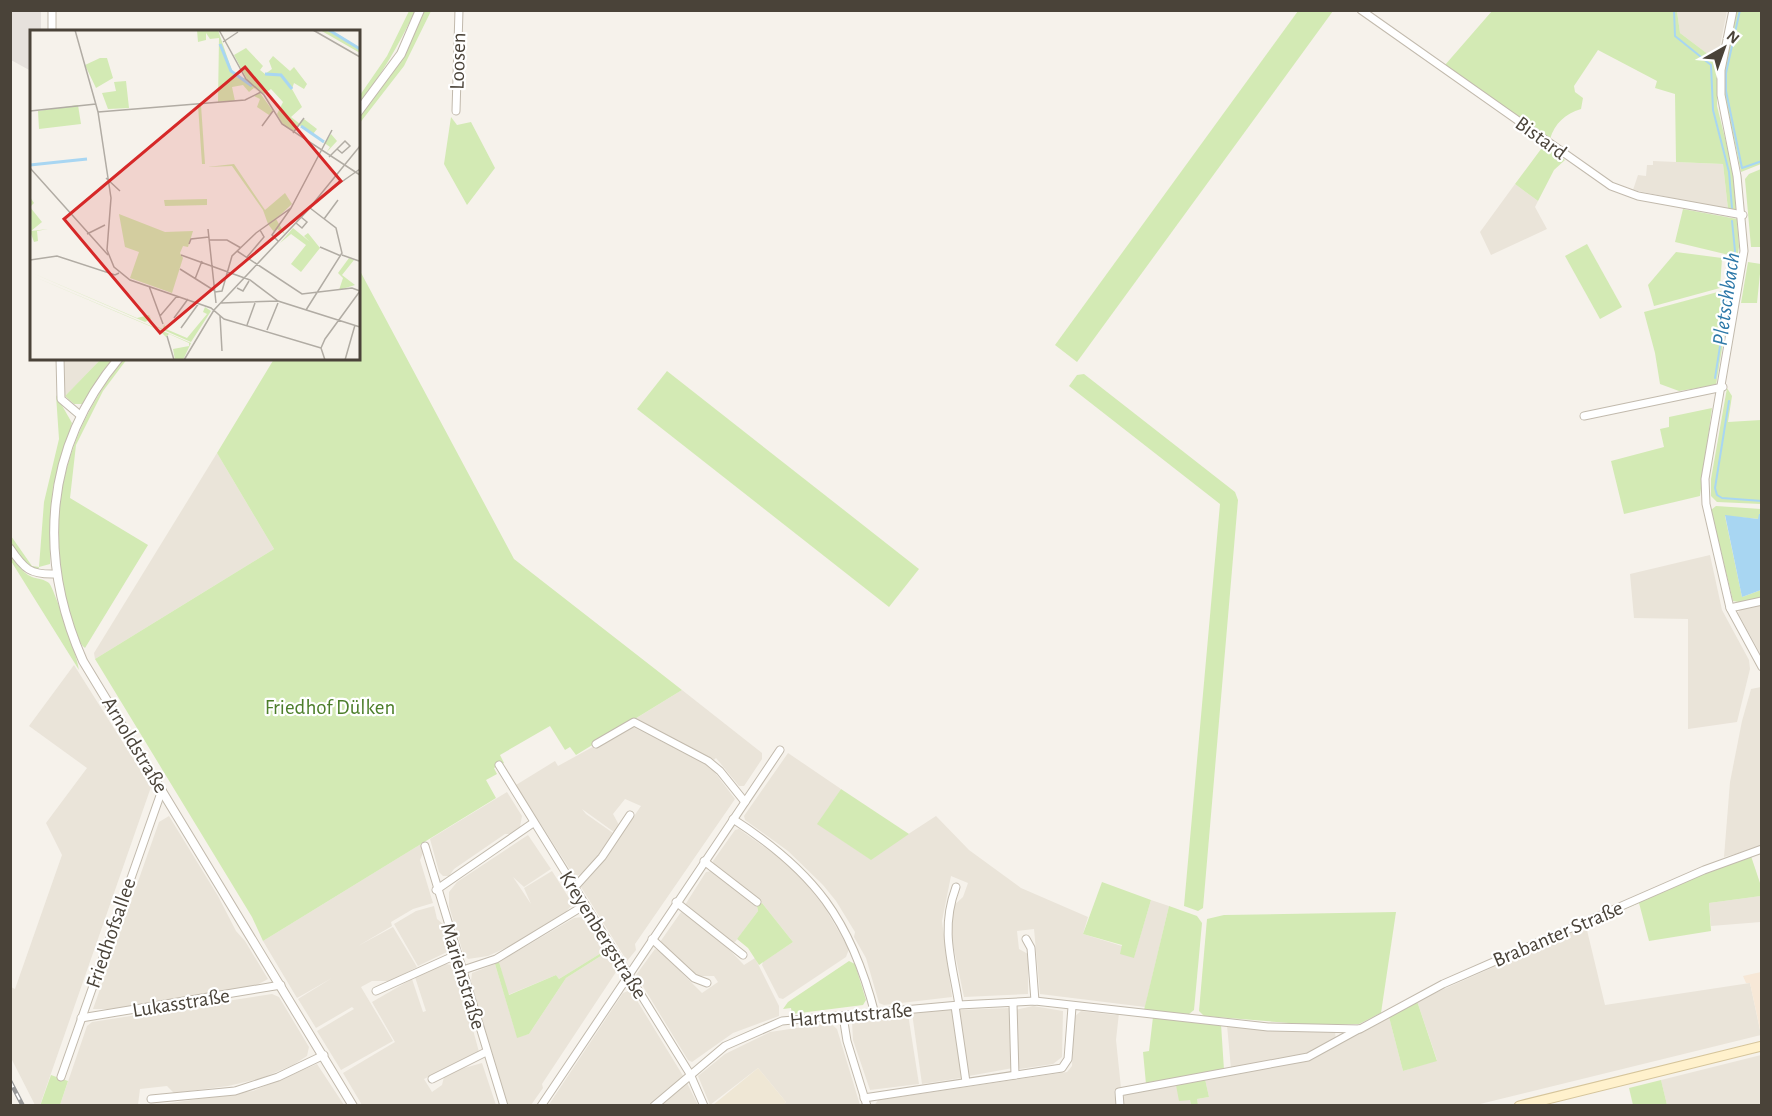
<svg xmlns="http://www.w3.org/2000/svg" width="1772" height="1116" font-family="'Alegreya Sans',sans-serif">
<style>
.residential{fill:#eae4d9}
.commercial{fill:#f7e8d7}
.industrial{fill:#e6e1dc}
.education{fill:#efe7d5}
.green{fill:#d3eab4}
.water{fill:#a8d6f2}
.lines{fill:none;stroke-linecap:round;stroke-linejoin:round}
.stream{stroke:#a8d6f2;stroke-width:2}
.minor-casing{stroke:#c2baad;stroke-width:9}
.tertiary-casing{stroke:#c2baad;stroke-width:10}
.secondary-casing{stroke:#d6c59b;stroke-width:11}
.minor{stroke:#fff;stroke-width:7}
.tertiary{stroke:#fff;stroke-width:8}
.secondary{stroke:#fff1cc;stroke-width:9}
.rail-casing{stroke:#999;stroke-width:4.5}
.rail{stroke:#fff;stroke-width:2;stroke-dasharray:7;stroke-linecap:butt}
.labels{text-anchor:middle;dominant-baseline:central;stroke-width:4.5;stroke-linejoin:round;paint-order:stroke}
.street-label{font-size:21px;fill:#4a4339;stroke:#fff}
.park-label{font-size:21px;fill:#4c7e2a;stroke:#fff}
.water-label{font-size:22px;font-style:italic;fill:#2c78a8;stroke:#fff}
.inset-river{fill:none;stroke:#a8d6f2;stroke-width:3}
.inset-road{fill:none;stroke:#b1aca4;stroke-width:1.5}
.view{fill:#d62828;fill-opacity:0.15;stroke:#d62828;stroke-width:3}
.inset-edge{fill:none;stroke:#4a4339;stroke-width:3}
</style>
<rect width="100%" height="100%" fill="#f6f2eb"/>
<!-- residential -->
<g class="residential">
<path d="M1677,11H1727L1717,61L1680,33Z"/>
<path d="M1653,161L1723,164L1728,209L1633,190L1638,175L1646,176L1647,165H1653Z"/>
<path d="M1515,184L1538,201L1535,207L1547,229L1491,255L1480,232Z"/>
<path d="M64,358L101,359L65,396Z"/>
<path d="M217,453L274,549L95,659L94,653Z"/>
<path d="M1710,555L1722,610L1749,660L1750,669L1737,722L1688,729V619L1634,618L1630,574Z"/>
<path d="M1761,604V655L1738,613L1740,609Z"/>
<path d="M74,665L151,787L40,1105H35L11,1058V987L15,989L62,855L46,823L87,768L29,726Z"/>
<path d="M1761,687V847L1724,857L1730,782L1742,721L1751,689Z"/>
<path d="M682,690L762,753V759L744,786H739L716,758L714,760L635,719Z"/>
<path d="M631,726L710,766L735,799L635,944L636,950L627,961L581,887L599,867L641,806L625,799L613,814L619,825L614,832L582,809L586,814L613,833L593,863L579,875L574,876L516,785L555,761L558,766Z"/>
<path d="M788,753L841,789L818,824L870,859L936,816L969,850L1021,888L1088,917L1083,934L1122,946L1134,957L1151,900L1169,906L1145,1007L1040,994L1034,929L1017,931L1019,949L1028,954V994L964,997L951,935L952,907L963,897L968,883L951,876L942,921L952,997L884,1005L879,1003L866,958L854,937L855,932L836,901L823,885L788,851L745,820L744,816Z"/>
<path d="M507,792L522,816L520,827L509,834H505L454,869L449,876H443L439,872L430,839Z"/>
<path d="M169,816L218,896L236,931L245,941L268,979L253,987L110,1009H93L159,822Z"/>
<path d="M739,829L784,861L805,882L825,908L849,949L846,957L783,999L779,998L762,965L763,962L793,942L762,903L714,867L713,861L735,830Z"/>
<path d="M528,835L551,869L524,887L513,877L531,904L524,888L552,871L569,898L571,906L566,912L510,946L488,956L468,959L463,953L449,906V892L457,882Z"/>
<path d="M421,844L423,853L420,860L433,903L413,909L391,922L392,926L358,946L393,927L417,967L391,981H372L361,987L393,1041L341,1070L317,1031L354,1009L352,1007L316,1028L298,999L332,978L297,998L263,941Z"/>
<path d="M712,871L757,906L758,911L735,942H732L685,905L706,872Z"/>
<path d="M1761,896V922L1711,926L1709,903Z"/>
<path d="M434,906L437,919L444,925L449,951L418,966L394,924L416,911Z"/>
<path d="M681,912L718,938L744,965L755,958L779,1006V1016L733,1033L692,1062L688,1060L636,975L655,949L660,951L702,993L718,982L714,976H694L660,942Z"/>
<path d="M582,917L588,921L606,950L559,979L556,975L508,995L499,962L574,918Z"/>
<path d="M1586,926L1605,1005L1750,983L1761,1035L1476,1105L1198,1106L1197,1099L1209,1097L1205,1079L1312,1058L1389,1017L1403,1071L1437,1060L1417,1001Z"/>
<path d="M607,952L618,969L542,1084L543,1088L531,1105L507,1106L471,981L472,973L495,964L517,1037L529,1034L566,978Z"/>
<path d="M445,964L452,965L457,971L479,1052L424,1079L432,1092L442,1085L444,1077L454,1071L482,1063L496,1105H362L343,1073L395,1042L372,1002L412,979L423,1012L426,1011L415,977Z"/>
<path d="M628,991L633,994L685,1079L650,1105L548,1106L623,993Z"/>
<path d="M272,994L279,997L309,1047L307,1056L293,1065L262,1078L228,1086L174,1093L167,1086L140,1089L138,1105H60L87,1026L92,1022Z"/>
<path d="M1033,1006L1063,1011L1062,1057L1053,1064L1020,1069L1017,1067L1015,1010Z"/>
<path d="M1009,1008L1011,1010L1013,1068L969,1076L967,1074L957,1013L960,1010Z"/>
<path d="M951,1010L954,1013L963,1075L961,1078L922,1084L912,1013Z"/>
<path d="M1081,1011L1115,1015L1119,1013L1116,1040L1121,1088L1114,1090L1116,1105L874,1106L878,1100L1067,1072L1072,1066L1074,1017Z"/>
<path d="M908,1014L919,1084L870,1090L853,1040L852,1022Z"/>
<path d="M830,1023L837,1029L860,1105H782L786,1102L758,1068L710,1105L698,1076L725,1054L770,1032Z"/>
<path d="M1227,1025L1335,1032L1336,1040L1310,1053L1231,1069Z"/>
<path d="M1761,1055V1105H1667L1661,1080Z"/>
<path d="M317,1064L344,1105H157L253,1091Z"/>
<path d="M687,1083L698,1105H664L663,1102Z"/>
<path d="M1176,1085L1190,1100L1191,1105H1122V1099L1126,1093Z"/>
</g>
<!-- commercial -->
<path class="commercial" d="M1761,972H1762L1761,1034L1750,983H1746L1743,976Z"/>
<!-- industrial -->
<path class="industrial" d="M10,11H41V31L32,32L31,71L11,60Z"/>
<!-- education -->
<path class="education" d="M758,1068L786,1102L782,1106L713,1105Z"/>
<!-- green -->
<g class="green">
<path d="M409,11H415C399,45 381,75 359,105L358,98L387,56Z"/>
<path d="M423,11H431L404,66L359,124V118L393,71Z"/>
<path d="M1298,11H1333L1077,362L1055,345Z"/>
<path d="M1492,11H1677L1680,33L1717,61V106L1733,170L1736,210L1728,209L1723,164L1676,162L1675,94L1655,88L1657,81L1598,50L1574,86L1575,92L1583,98L1581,109C1565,114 1555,123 1550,139L1445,65Z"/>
<path d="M1737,11H1761V164L1741,172L1724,91V70Z"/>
<path d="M451,117L457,125L471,122L495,168L467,205L444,164Z"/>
<path d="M1544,145L1565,160L1554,170L1538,201L1515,184Z"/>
<path d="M1761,169V247H1751L1745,179L1749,174Z"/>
<path d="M1683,209L1737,219L1739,247L1716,385L1679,391L1660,384L1655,353L1644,312L1725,290L1729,255L1675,242Z"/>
<path d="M1587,244L1622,307L1600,319L1565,256Z"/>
<path d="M1676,252L1722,258L1720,288L1654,306L1648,285Z"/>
<path d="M1748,262L1761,264L1757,303H1741Z"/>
<path d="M359,269L514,559L682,690L576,755L570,747L565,750L550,726L500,755L504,763L494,768L497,774L486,780L496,798L263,941L252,917L95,659L274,549L217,453L274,359L358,358Z"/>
<path d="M101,359H114L82,404H74L65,396Z"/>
<path d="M124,359H127L103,391L76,445L70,498L148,545L85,648C73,638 68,613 65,598C45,510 68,428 124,359Z"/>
<path d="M667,371L919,569L889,607L637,409Z"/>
<path d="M1084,374L1235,492L1238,500L1203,908L1198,911L1184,906L1220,504L1069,386L1077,375Z"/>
<path d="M1727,388L1732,396L1728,422L1761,420V504L1717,502L1711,496V479Z"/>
<path d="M56,395L72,423L53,487L50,564L39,567L38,571C24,566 11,552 11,536L32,566L39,567L44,502L59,439Z"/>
<path d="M1712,408L1700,496L1624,514L1611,461L1664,447L1660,429L1669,427V417Z"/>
<path d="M1716,506L1761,509L1759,519L1725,516L1742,597L1761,590V599L1744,603L1733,601L1711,510Z"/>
<path d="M11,553C16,562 21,572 32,577C38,579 44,579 49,583C54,588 79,661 79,670L11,561Z"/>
<path d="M841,789L909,834L871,860L817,824Z"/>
<path d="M1751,856L1761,886V896L1709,903L1711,931L1649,941L1639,903L1458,981L1705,871Z"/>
<path d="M1102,882L1151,900L1134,958L1120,954L1122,945L1083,934Z"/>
<path d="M762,903L793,942L759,965L748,948L737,939L758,911L757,906Z"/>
<path d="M1169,906L1197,916L1202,923L1194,1010L1189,1014L1144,1010Z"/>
<path d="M1396,912L1381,1013L1359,1024L1314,1025L1204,1016L1199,1011L1207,919L1224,915Z"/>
<path d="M606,950L607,952L566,978L529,1034L517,1038L495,964L499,962L509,995L556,975L559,979Z"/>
<path d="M849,961L855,964L866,1000L863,1005L792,1014L791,1008L783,1009L788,1002Z"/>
<path d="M1417,1001L1437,1061L1403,1071L1389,1017Z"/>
<path d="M1153,1017L1221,1024L1224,1070L1146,1084L1143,1052L1149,1051Z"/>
<path d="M51,1075L68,1081L60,1105L40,1106Z"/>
<path d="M1205,1079L1209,1097L1197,1099L1198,1105H1191L1190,1100L1179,1101L1176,1085Z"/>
<path d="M1661,1080L1667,1105H1633L1629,1088Z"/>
</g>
<!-- water -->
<path class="water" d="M1759,514H1762L1761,590L1742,597L1725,515L1758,519Z"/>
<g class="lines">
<!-- stream -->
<g class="stream">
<path d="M1674,10L1675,36L1711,65L1713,110L1729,172L1732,208"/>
<path d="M1740,10L1726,73V91L1742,168L1762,161"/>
<path d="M1715,378L1735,251L1732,221"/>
<path d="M1729,401L1715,488L1717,495L1722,498L1762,501"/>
</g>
<defs>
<g id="minor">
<path d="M52,10V32"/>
<path d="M1361,10L1611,186L1638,196L1743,215"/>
<path d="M1733,10L1721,70V95L1737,176L1744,251L1705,479L1706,504L1730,608L1762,667"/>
<path d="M456,111L459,10"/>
<path d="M60,358L61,399L81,416"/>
<path d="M1584,416L1723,387"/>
<path d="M10,548C24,569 30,575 56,574"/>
<path d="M1730,608L1762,601"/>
<path d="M596,744L634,722L708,761L720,771L745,802"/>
<path d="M499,765L690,1074L704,1106"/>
<path d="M733,819C814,871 851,920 875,1014"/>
<path d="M425,846L504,1106"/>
<path d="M704,861L757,902"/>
<path d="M956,887C940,930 952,961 959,1005"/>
<path d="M574,888L602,857L630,815"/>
<path d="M436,890L533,823"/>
<path d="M676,902L743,955"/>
<path d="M652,939L694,978L707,983"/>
<path d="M1026,939L1031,948L1035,1001"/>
<path d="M463,970L496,959L585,905"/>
<path d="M376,991L458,954"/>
<path d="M1013,1004L1015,1075"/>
<path d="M955,1006L966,1082"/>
<path d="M843,1016L847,1041L867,1106"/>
<path d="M81,1018L281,985"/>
<path d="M61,1077L162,790"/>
<path d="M432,1079L486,1052"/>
<path d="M864,1098L1062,1068L1068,1059L1072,1007"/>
<path d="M151,1099L235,1091L278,1077L324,1055"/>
<path d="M541,1106L780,750"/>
<path d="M654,1106L725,1046L782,1021L959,1005L1035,1001L1268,1027L1360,1029L1443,984L1704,870L1762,849"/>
<path d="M1120,1106L1119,1092L1308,1057L1359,1029"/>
</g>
<g id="tertiary">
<path d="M358,112L401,54L420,10"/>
<path d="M119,358C44,448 37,557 83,661L353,1106"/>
</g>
<path id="secondary" d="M1519,1106L1762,1046"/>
</defs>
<!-- minor casing -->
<use href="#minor" class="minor-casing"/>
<!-- tertiary casing -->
<use href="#tertiary" class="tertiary-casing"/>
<!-- secondary casing -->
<use href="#secondary" class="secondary-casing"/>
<!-- minor -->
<use href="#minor" class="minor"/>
<!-- tertiary -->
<use href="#tertiary" class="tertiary"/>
<!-- secondary -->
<use href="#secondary" class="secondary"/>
<defs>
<path id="rail" d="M10,1081L23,1106"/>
</defs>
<!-- rail casing -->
<use href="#rail" class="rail-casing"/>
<!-- rail -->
<use href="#rail" class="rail"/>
</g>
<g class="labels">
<!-- street labels -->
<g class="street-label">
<text transform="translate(458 61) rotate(-88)">Loosen</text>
<text transform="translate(1541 138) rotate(36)">Bistard</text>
<text transform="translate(135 745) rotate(59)">Arnoldstraße</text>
<text transform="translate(111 933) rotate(-71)">Friedhofsallee</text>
<text transform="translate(1558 934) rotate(-23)">Brabanter Straße</text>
<text transform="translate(603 935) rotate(58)">Kreyenbergstraße</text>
<text transform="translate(463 976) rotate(73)">Marienstraße</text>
<text transform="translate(181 1003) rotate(-9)">Lukasstraße</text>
<text transform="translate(851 1015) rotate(-5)">Hartmutstraße</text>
</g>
<!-- park labels -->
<g class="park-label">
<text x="330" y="707">Friedhof Dülken</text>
</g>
<!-- water labels -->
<g class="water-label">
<text transform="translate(1726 299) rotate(-82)">Pletschbach</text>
</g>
</g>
<!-- overview -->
<g transform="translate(30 30)">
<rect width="330" height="330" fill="#f6f2eb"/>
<path d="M167,0H188L202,41L208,48H215L229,62L224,58L219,62L213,55L202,57L205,71L188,72L189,8L180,9L176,3V10L168,12ZM290,0L306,3L330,18V23ZM216,18L233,36L230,40L235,44L242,39L239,31L243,26L260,41L264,37L277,54L274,59L264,53L262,59L272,77L261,87L270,94L274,89L287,99L283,104L295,113L301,104L307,111L296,123L300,117L269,95L264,101L253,95L247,84L253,72L241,59L234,64L218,51L204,25ZM70,28H77L83,48L66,58L55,35ZM96,51L99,78L78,79L72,63L86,61L84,52ZM230,63L243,81L239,85L227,77L230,69L224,66ZM48,75L51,94L9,99L8,81ZM168,75H171L175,134H172ZM204,134L235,180L255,163L262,174L246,189L255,204L247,199L244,202L238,194L233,180L202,136L177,137ZM0,167L4,173L0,177L12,192L1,201L18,199L7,201L8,211L4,212L0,201ZM177,169V175L135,176L134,170ZM89,184L135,202L163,201L158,217L153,216L150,223L153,228L142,263L100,248L109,222L95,217ZM263,198L280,212L274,206L278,203L290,218L271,242L261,234L276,215L261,204L250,213ZM319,228L324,230L312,245L325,255L309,260L313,248L308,243ZM0,242L107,288L119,285L121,289L115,292L133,299L134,294L136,299L157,308L177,284L173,282L175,277L181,281L161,312ZM0,245L161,313L153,330H145L143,319L159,316V313L139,304L136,307L129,300Z" fill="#d3eab4"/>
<path class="inset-river" d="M299,0L330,19M190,14L201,41L222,56M235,44L251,45L262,59M271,96L294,112M0,135L57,129"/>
<path class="inset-road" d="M45,0L68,82L81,168L77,220L84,237L100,250L181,278L194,289L291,318M189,0L216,49L234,65L252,94L330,145M283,0L330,27M193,12L208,2M0,81L66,74M68,82L215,70L231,62M232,96L243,81M263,103L274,88M299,127L315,111L320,116L312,123L307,119M0,138L78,225M76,148L90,161M300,160L330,139M294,189L308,170M266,193L272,198L277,192L271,187M178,199L186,273M57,204L75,195M179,210H197L211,218M248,211L242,205L261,178M159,214L161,209L179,207M290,217L311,226M207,221L272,264L322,258L330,261M151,225L220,250L248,271L330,297M312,225L329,231M217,227L234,207L230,200M0,230L27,226L85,245L89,243M150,239L185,261M165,249L172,231M119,256L133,294M207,258L213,261L219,251M185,262L192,261L202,226L226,203L261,178L302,100M191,273L248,271M276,280L312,223L306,198L280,178M130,286L147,266M190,286L192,321M144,288L158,269M217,295L225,273M151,298L169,273M237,300L248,273M137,306L144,330M154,330L184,280L277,181L330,116M295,330L291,318L295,309L330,261M315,330L325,295"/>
<path class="view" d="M215,37L311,151L130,303L34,189Z"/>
<rect width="330" height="330" class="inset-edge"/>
</g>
<!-- border -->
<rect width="1772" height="1116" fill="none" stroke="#4a4339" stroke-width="24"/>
<!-- north arrow -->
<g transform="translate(1724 48) rotate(40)" stroke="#ffffff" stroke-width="4.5" paint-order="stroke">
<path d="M0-4.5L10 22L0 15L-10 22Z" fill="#4a4339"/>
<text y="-9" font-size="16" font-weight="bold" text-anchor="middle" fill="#4a4339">N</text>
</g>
</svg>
